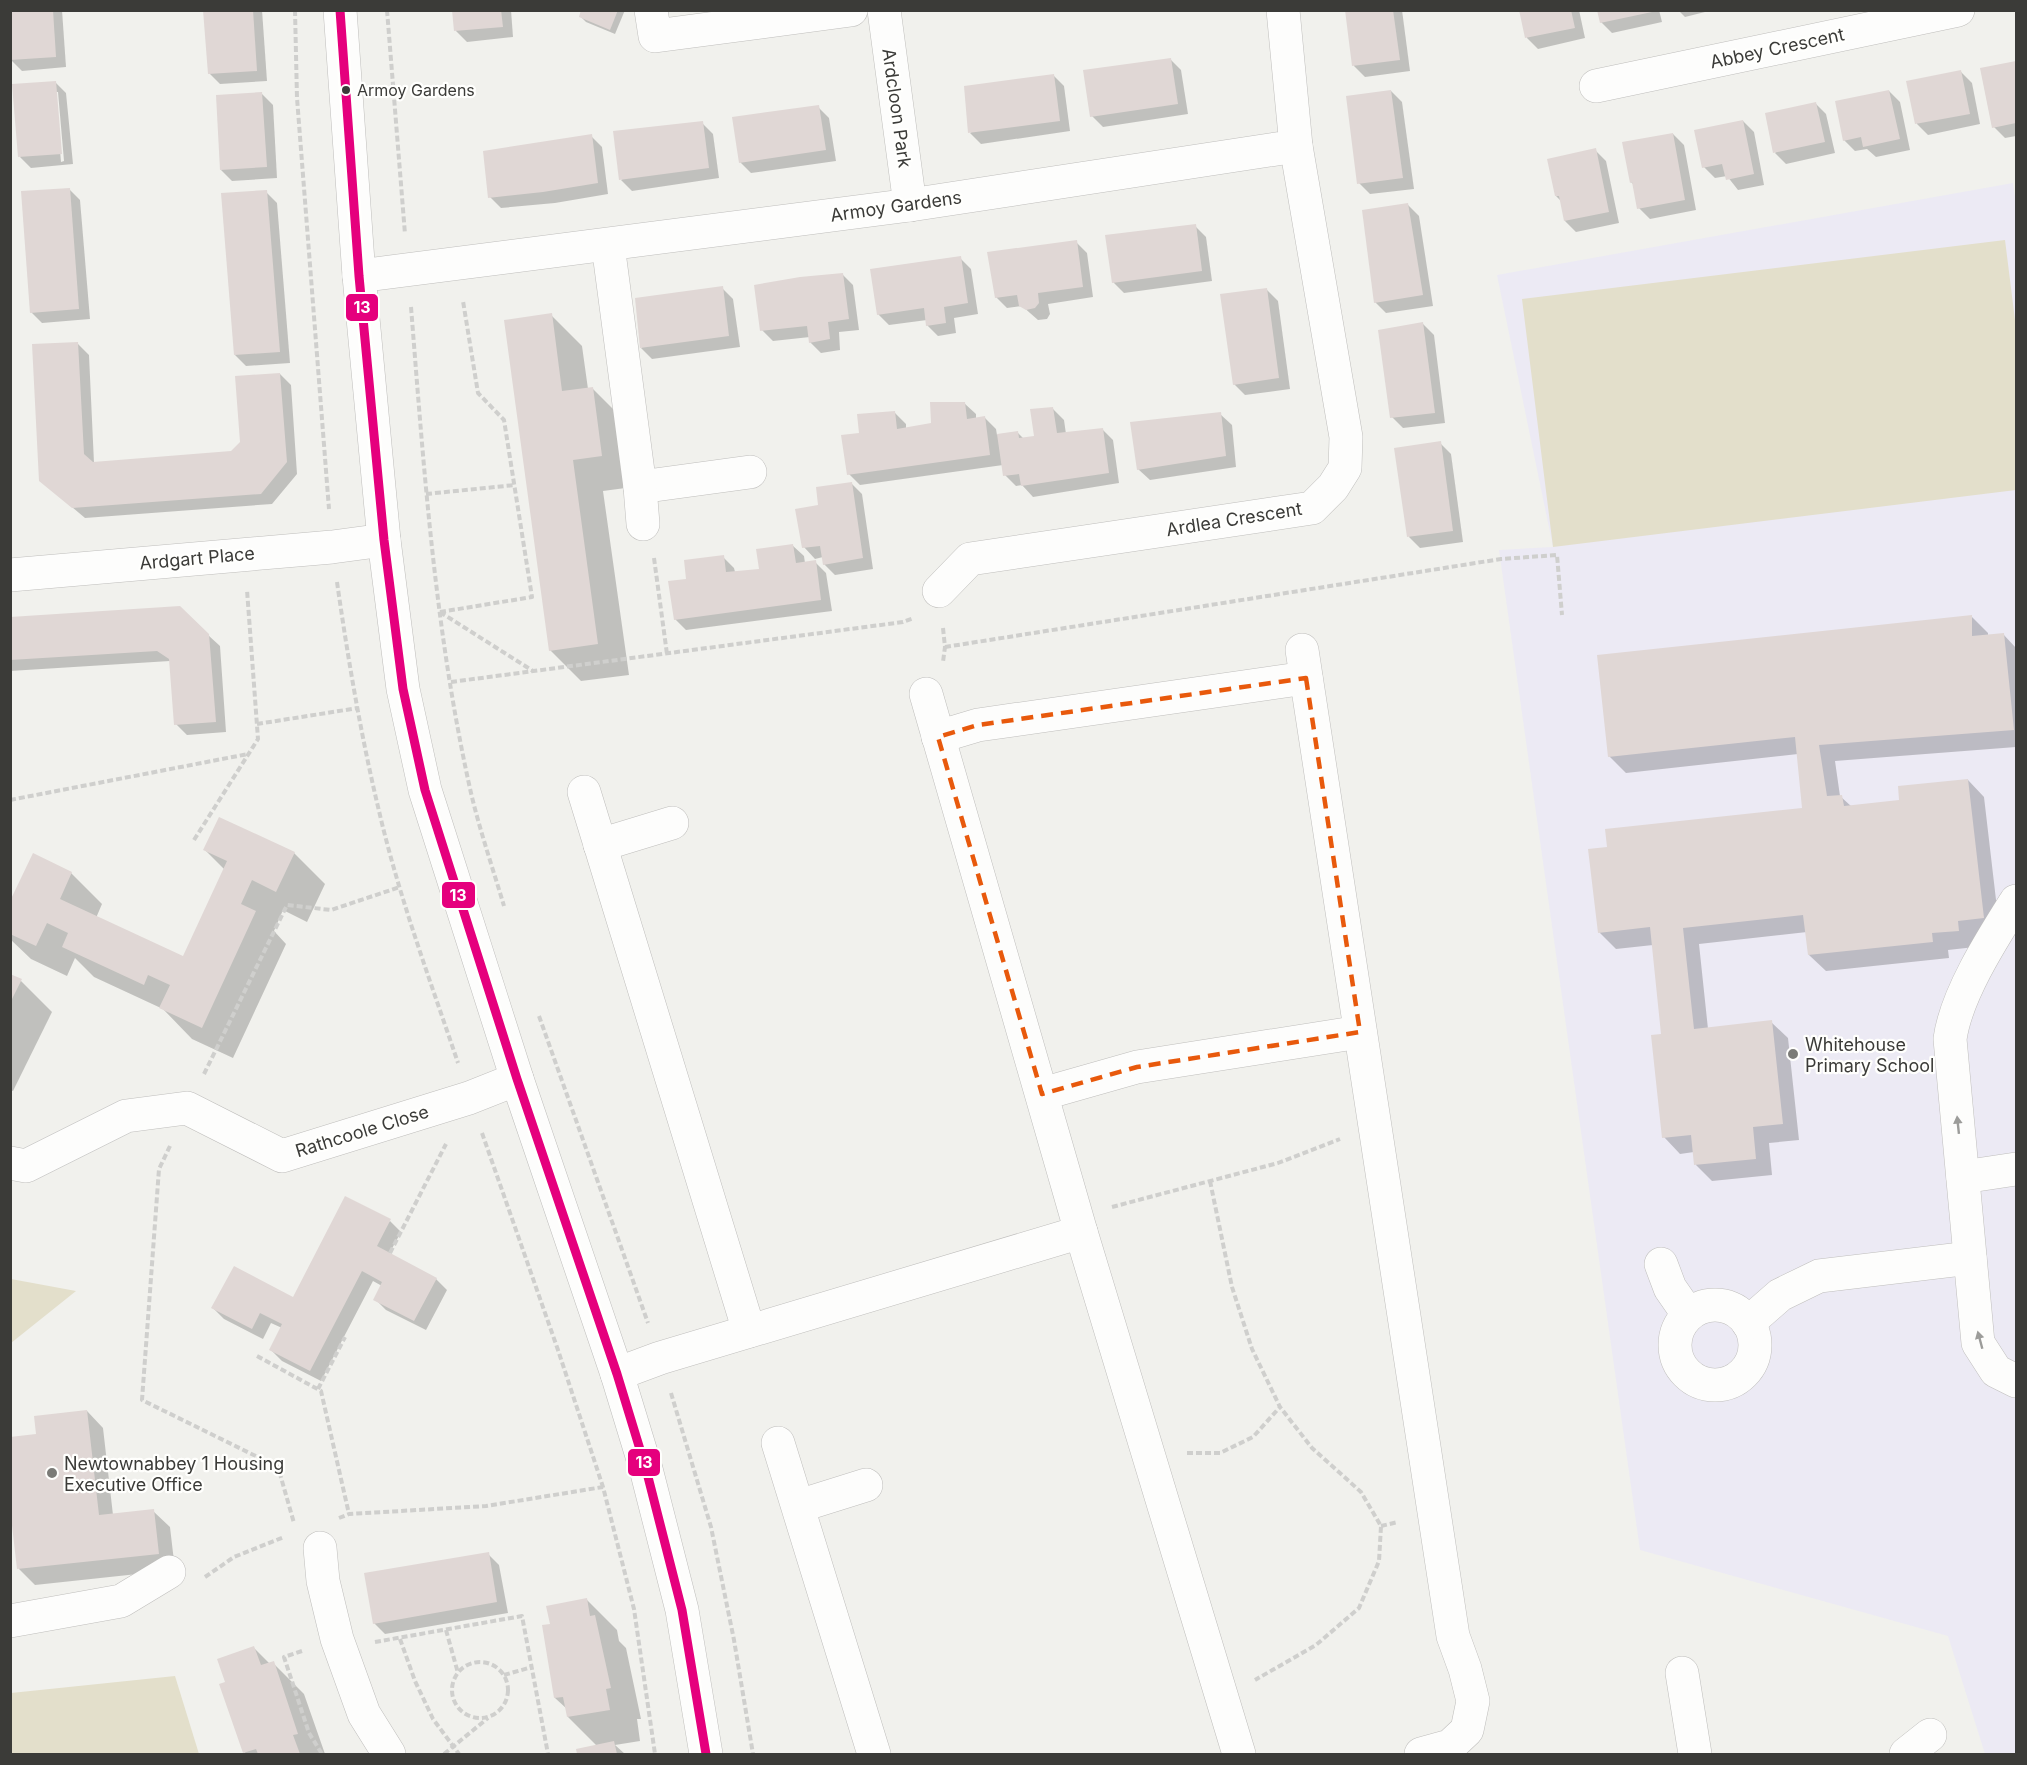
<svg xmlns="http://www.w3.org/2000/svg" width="2027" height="1765" font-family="Inter,sans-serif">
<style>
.education{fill:#eceaf4}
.green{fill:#e3dfcb}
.shadow{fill:#0003;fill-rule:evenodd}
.building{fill:#e0d7d5}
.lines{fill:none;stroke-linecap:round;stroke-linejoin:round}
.minor-casing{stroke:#bfbebc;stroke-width:34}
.path{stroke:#cfcfcd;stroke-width:4;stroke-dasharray:6 3;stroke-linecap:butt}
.minor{stroke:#fdfdfc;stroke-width:33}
.bus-1-casing{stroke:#fffffd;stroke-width:14}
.bus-1{stroke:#e5007d;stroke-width:9}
.oneway{fill:#9c9c9a}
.marked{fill:none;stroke:#e8590c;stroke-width:4.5;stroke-dasharray:12 8;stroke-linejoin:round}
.bus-dot{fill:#3b3b38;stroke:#fffffd;stroke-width:2}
.poi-dot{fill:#7b7b77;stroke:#fffffd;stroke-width:2}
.labels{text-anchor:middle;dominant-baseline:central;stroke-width:4.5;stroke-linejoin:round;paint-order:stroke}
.bus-label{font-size:16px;fill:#3b3b38;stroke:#fffffd;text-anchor:start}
.street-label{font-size:18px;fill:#3b3b38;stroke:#fffffd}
.poi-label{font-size:18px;fill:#3b3b38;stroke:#fffffd;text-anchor:start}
.line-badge{stroke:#fffffd;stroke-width:2}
.badge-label{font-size:16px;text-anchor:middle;font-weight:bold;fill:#fff}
</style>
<rect width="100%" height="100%" fill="#f1f1ed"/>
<!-- education -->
<path class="education" d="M2013,183L2016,204V1754H1985L1948,1636L1640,1550L1499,550L1553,547L1497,275Z"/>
<!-- green -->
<g class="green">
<path d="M2005,240L2016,328V490L1553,547L1522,299Z"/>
<path d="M11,1279L76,1291L11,1343Z"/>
<path d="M175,1676L199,1754H11V1693Z"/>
</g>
<!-- shadow -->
<g class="shadow">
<path d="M10,10H62L66,67L22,71L11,60Z"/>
<path d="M205,10H262L267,81L220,84L209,73Z"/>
<path d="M454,10H511L513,37L467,42L456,31Z"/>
<path d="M583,10H625L615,34L586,22L581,17Z"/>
<path d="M1346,10H1402L1410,71L1365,77L1354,66Z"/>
<path d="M1521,10H1579L1585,38L1538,49L1527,38Z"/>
<path d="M1599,10H1659L1662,22L1612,33L1601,22Z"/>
<path d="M1678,10H1713L1685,17Z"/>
<path d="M1170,59L1181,70L1188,114L1103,127L1092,116Z"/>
<path d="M2016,63V136L2005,138L1994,127L1982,69Z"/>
<path d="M1961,72L1972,83L1980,124L1928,135L1917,124L1908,83Z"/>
<path d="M1053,75L1064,86L1070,131L981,144L970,133Z"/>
<path d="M55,82L66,93L73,164L31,168L20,157ZM55,92H58L64,161L61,162Z"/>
<path d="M1391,91L1402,102L1414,189L1370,194L1359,183Z"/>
<path d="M1889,91L1900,102L1910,150L1876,157L1867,149L1855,151L1844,140Z"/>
<path d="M262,94L273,105L277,178L232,181L221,170Z"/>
<path d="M1815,103L1826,114L1835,153L1786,164L1775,153Z"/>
<path d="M818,107L829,118L836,161L751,173L740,162Z"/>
<path d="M1743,121L1754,132L1764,185L1738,190L1727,176L1715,178L1704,167Z"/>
<path d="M702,123L713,134L719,178L632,191L621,180Z"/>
<path d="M1673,134L1684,145L1696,210L1650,219L1639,208L1634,185L1631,182Z"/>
<path d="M591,136L602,147L608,194L555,203L501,208L490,197Z"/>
<path d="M1595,150L1606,161L1619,223L1576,232L1565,221L1561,201L1556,196Z"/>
<path d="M69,189L80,200L90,319L42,323L31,312Z"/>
<path d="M266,192L277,203L290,363L246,366L235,355Z"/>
<path d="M1408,205L1419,216L1433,306L1386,313L1375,302Z"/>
<path d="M1195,226L1206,237L1212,281L1124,293L1113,282Z"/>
<path d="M1076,242L1087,253L1093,297L1048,304L1050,314L1047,319L1038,320L1022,306L1007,308L996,297Z"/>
<path d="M960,258L971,269L978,314L954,318L956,333L938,336L927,325V320L889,325L878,314Z"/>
<path d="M842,274L853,285L859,330L839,332L840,350L821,353L810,342V337L773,341L762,330Z"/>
<path d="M722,288L733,299L740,347L652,359L641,348Z"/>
<path d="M1267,290L1278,301L1290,389L1245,395L1234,384Z"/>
<path d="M551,315L582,346L588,389L592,388L623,419L633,487L603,491L629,675L581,681L550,650Z"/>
<path d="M1423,324L1434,335L1445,423L1403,428L1392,417Z"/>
<path d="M78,344L89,355L94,463L232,453L242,443L280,374L291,385L297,474L272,504L85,518L40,480Z"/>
<path d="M964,403L976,414V419L985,418L996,429L997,435L1018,433L1024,439L1036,438L1053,409L1064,420L1066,434L1102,429L1113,440L1119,483L1033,497L1022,485L1016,486L1005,475L1003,465L860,485L849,474L861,434L895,413L906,424V429L933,425Z"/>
<path d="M1220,414L1232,425L1236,467L1150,480L1138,469Z"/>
<path d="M1440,443L1451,454L1463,542L1420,548L1409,537Z"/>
<path d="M851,483L862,494L873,569L835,575L824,564L823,557L815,559L804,547L820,506Z"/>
<path d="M792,545L804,556L805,563L815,562L826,573L832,611L686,630L675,619L688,580L723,557L734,568L735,572L761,570Z"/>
<path d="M1971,616L1988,633V636L2003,634L2016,648V747L1835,761L1840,796L1852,807L1901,802L1968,780L1984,797L2000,934L1974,937L1975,947L1948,950L1949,958L1826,971L1809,955L1807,932L1699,944L1708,1029L1771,1022L1788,1038L1799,1140L1769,1143L1772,1175L1712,1181L1696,1165L1694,1152L1680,1154L1664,1137L1663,1035L1653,945L1616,949L1599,932L1609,848L1804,809L1798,754L1626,773L1609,756Z"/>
<path d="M10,618L208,635L220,646L226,732L187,735L176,724L170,661L10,671Z"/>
<path d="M205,850L294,853L325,884L307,922L283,910L274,931L286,944L233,1058L192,1039L163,1009L94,977L75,958L67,976L31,959L10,939V905L71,873L102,904L96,918L184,958L225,870Z"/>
<path d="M10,976L21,981L52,1012L13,1091L10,1090Z"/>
<path d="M390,1221L401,1232L389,1254L436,1279L447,1290L426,1330L386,1310L375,1299L382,1286L373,1281L321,1381L282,1361L271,1350L282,1328L271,1323L263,1339L224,1319L213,1308L294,1299Z"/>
<path d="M87,1411L103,1428L113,1515L153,1511L170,1527L175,1570L35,1585L19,1569L38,1436Z"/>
<path d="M488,1554L499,1565L508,1613L385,1634L374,1623Z"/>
<path d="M586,1599L617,1630L619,1641L626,1648L641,1719H637L640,1741L615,1745L625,1754H579L578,1750L597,1746L568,1717L567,1709L555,1698L551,1625Z"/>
<path d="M254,1648L270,1664L273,1663L304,1694L325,1754H247L244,1752L227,1683Z"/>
</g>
<!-- building -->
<g class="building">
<path d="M10,10H53L56,57L10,60Z"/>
<path d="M203,10H253L257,71L208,74Z"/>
<path d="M452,10H501L503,27L454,31Z"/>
<path d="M581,10H618L610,30L579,17Z"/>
<path d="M1345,10H1393L1400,60L1352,66Z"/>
<path d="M1519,10H1571L1575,28L1525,38Z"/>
<path d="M1597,10H1652V12L1600,23Z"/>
<path d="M1171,58L1178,104L1090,117L1083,70Z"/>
<path d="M2016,61V123L1992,128L1980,68Z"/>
<path d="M1961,70L1970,114L1915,124L1906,81Z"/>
<path d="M1054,74L1060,121L968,133L964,86Z"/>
<path d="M56,81L62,154L18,157L12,84Z"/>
<path d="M1391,90L1403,178L1357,184L1346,96Z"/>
<path d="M1889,90L1900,139L1863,147L1861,137L1843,141L1835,101Z"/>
<path d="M262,92L267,167L220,170L216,95Z"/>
<path d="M1816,102L1825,142L1773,153L1765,113Z"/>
<path d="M819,105L826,150L739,163L732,117Z"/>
<path d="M1743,120L1754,174L1726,180L1722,164L1702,168L1694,130Z"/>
<path d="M703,121L709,168L619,180L613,131Z"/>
<path d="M1673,133L1685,200L1637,209L1632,182L1630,183L1622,142Z"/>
<path d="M592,134L598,183L543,192L488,198L483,151Z"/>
<path d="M1596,148L1609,212L1564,221L1559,196H1555L1547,159Z"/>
<path d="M70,188L79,309L30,313L21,191Z"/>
<path d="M267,190L280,352L234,355L221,193Z"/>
<path d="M1408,203L1423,295L1374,303L1362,210Z"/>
<path d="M1196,224L1202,271L1112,283L1105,235Z"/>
<path d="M1077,240L1083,287L1038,293L1039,303L1035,308L1026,310L1019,306L1017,295L995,298L987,252Z"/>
<path d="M961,256L968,303L944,307L946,323L926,326L924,308L877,315L870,269Z"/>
<path d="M843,273L849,319L828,322L830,339L809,343L807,326L760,331L754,285L800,277Z"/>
<path d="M723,286L729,336L640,348L635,298Z"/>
<path d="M1267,288L1279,378L1233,385L1220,294Z"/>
<path d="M552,313L562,391L593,387L602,456L573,460L598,644L549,651L504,320Z"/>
<path d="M1423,322L1435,413L1390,418L1378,330Z"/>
<path d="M78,342L84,454L93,462L231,451L240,442L235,376L280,373L287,462L261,494L72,508L39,481L32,344Z"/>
<path d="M930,402H965L967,419L985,416L990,455L847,475L841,435L859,433L857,414L895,411L897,429L931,423Z"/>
<path d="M1053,407L1057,433L1103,428L1109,473L1021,486L1019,474L1003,476L997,434L1018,431L1019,438L1034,436L1030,409Z"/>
<path d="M1221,412L1226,456L1137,470L1130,422Z"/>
<path d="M1441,441L1453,531L1407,537L1394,448Z"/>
<path d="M852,482L863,558L823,565L820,546L802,548L795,509L818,505L816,487Z"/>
<path d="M793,544L796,563L816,560L821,600L674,620L668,581L686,579L684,560L724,555L726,572L759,569L756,549Z"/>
<path d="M180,606L209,634L216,722L174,725L169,659L157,651L10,660V617Z"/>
<path d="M1972,615V636L2004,633L2014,730L1819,745L1827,796L1842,795L1844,806L1899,800L1898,786L1968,779L1984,918L1958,921L1959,931L1932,933L1933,942L1808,955L1803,915L1683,928L1694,1029L1772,1020L1783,1124L1753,1127L1756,1159L1694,1165L1691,1135L1662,1138L1651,1035L1661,1034L1650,927L1598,933L1588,849L1607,847L1605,829L1802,808L1795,737L1608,757L1597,655Z"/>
<path d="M219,817L295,852L276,892L252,880L241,904L256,911L202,1028L159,1008L170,985L148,975L144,985L62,947L68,933L47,923L36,946L10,934V901L33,853L72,872L60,899L183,956L227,861L203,850Z"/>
<path d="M10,974L22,979L10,1003Z"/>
<path d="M345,1196L391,1219L377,1246L437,1278L414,1321L373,1300L382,1282L362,1271L310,1371L269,1350L282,1324L260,1313L252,1329L211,1308L234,1266L293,1297Z"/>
<path d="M87,1410L99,1515L154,1509L159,1554L17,1569L10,1508V1437L36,1434L34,1416Z"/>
<path d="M489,1552L497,1602L373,1624L364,1573Z"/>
<path d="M587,1598L590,1616L595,1615L611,1688L606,1689L610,1710L567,1717L563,1697L554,1698L542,1625L550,1624L546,1606Z"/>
<path d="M254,1646L261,1665L274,1661L298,1734L293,1735L300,1754H258L256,1749L243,1753L219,1684L225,1682L217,1659Z"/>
<path d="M614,1741L617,1754H577L576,1749Z"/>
</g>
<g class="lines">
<defs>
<g id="minor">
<path d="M340,10L359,276L384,540L403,689L425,790L517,1079L617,1374L646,1469L682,1610L706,1754"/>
<path d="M651,10L655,36L851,10"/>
<path d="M884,10L910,205"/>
<path d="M1596,86L1958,10"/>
<path d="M608,245L640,487L750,472"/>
<path d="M359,276L910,205L1296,146L1283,10"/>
<path d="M640,487L643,524"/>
<path d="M10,575L332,547L384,540"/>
<path d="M939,591L970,559L1312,508L1333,487L1345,468L1346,437L1296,146"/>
<path d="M1302,650L1453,1636L1465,1669L1473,1701L1467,1730L1450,1746L1421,1754"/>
<path d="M926,694L1081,1232L1239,1754"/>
<path d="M938,737L978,725L1306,678"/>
<path d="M584,792L749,1331"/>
<path d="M600,845L672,823"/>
<path d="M2016,901C1992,939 1956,995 1950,1039L1978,1343L1996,1371L2016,1381"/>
<path d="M1042,1094L1137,1067L1360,1032"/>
<path d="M10,1163L26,1166L126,1116L187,1108L282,1156L469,1098L517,1079"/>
<path d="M1963,1177L2016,1169"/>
<path d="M1661,1264L1670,1288L1688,1314"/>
<circle cx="1715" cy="1345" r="40"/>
<path d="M1748,1323L1780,1295L1819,1276L1970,1258"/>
<path d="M617,1374L660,1358L1081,1232"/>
<path d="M778,1443L874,1754"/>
<path d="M799,1506L866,1485"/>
<path d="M320,1548L323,1581L337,1639L364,1714L389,1754"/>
<path d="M10,1621L121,1601L169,1572"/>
<path d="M1682,1673L1695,1754"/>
<path d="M1906,1754L1930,1735"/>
</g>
</defs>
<!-- minor casing -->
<use href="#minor" class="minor-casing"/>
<!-- path -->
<g class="path">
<path d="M295,10L297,98L329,509"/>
<path d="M387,10L405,234"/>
<path d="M411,307C424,470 435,633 471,793C480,831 493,869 504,906"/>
<path d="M426,494L515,485"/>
<path d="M654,558L667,654"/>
<path d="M337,582C348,659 361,736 379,811C399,897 430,980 458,1063"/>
<path d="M440,612L532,597L504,420L478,393L463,301"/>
<path d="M440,612L533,671"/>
<path d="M943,628L945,647L943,662"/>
<path d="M945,647L1501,559L1557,555L1562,615"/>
<path d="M451,682L903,622L914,618"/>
<path d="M257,724L358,708"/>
<path d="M10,800L248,754"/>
<path d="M194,840L258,739L247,590"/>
<path d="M539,1016L648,1323"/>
<path d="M204,1074L287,905L331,910L400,887"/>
<path d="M482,1133L558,1350L603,1487L634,1609L655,1754"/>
<path d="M170,1146L159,1169L142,1400L278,1467L294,1523"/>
<path d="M1210,1181L1232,1287L1252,1349L1280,1407L1312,1448L1361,1492L1381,1526L1379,1561L1359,1608L1316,1645L1255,1680"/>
<path d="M1112,1207L1278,1163L1340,1139"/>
<path d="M390,1253L446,1144"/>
<path d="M257,1356L321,1391L349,1514"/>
<path d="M318,1389L345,1337"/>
<path d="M671,1393L711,1527L734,1640L753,1754"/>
<path d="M1187,1453H1220L1253,1437L1280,1407"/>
<path d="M339,1518L349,1514L486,1506L603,1487"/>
<path d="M1381,1526L1398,1522"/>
<path d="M205,1577L234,1557L284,1537"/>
<path d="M446,1630L458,1673"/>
<path d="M400,1639L415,1681L433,1719L459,1754"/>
<path d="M375,1642L522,1616L548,1754"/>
<path d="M302,1651L284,1657L309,1733L322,1754"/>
<circle cx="480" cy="1690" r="28"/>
<path d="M504,1675L532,1667"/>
<path d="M444,1754L488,1718"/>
</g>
<!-- minor -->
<use href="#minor" class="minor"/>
<defs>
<path id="bus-1" d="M340,10L359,276L384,540L403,689L425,790L517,1079L617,1374L646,1469L682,1610L706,1754"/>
</defs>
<!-- bus-1 casing -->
<use href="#bus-1" class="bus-1-casing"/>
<!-- bus-1 -->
<use href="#bus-1" class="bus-1"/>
</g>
<!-- one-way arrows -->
<defs><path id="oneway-solid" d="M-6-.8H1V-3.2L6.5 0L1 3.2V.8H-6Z" transform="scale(1.5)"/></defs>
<g class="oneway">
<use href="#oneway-solid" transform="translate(1958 1125) rotate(-96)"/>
<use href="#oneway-solid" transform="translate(1980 1340) rotate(-105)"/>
</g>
<!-- marked area -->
<path class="marked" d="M1306,678L1360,1032L1137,1067L1042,1094L938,737L978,725Z"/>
<!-- markers -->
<circle class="bus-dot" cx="346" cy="90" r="5"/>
<g class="poi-dot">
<circle cx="1793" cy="1054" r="6"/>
<circle cx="52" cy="1473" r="6"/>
</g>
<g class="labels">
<!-- bus labels -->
<g class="bus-label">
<text x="357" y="90">Armoy Gardens</text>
</g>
<!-- street labels -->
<g class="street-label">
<text transform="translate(1777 48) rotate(-12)">Abbey Crescent</text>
<text transform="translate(897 108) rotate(82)">Ardcloon Park</text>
<text transform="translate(896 206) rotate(-8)">Armoy Gardens</text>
<text transform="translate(1234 519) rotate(-9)">Ardlea Crescent</text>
<text transform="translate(197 558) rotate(-5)">Ardgart Place</text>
<text transform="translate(362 1131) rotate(-17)">Rathcoole Close</text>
</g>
<!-- poi labels -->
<g class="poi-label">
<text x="1805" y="1044">Whitehouse<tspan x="1805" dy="21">Primary School</tspan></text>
<text x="64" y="1463">Newtownabbey 1 Housing<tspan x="64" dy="21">Executive Office</tspan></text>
</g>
</g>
<g class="line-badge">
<rect x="345" y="293" width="34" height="29" rx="6" fill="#e5007d"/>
<rect x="441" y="881" width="35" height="28" rx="6" fill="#e5007d"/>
<rect x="627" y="1448" width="34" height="29" rx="6" fill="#e5007d"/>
</g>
<g class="badge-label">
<text x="362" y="313">13</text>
<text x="458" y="901">13</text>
<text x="644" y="1468">13</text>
</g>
<!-- border -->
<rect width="2027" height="1765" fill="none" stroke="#3b3b38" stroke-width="24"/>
</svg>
